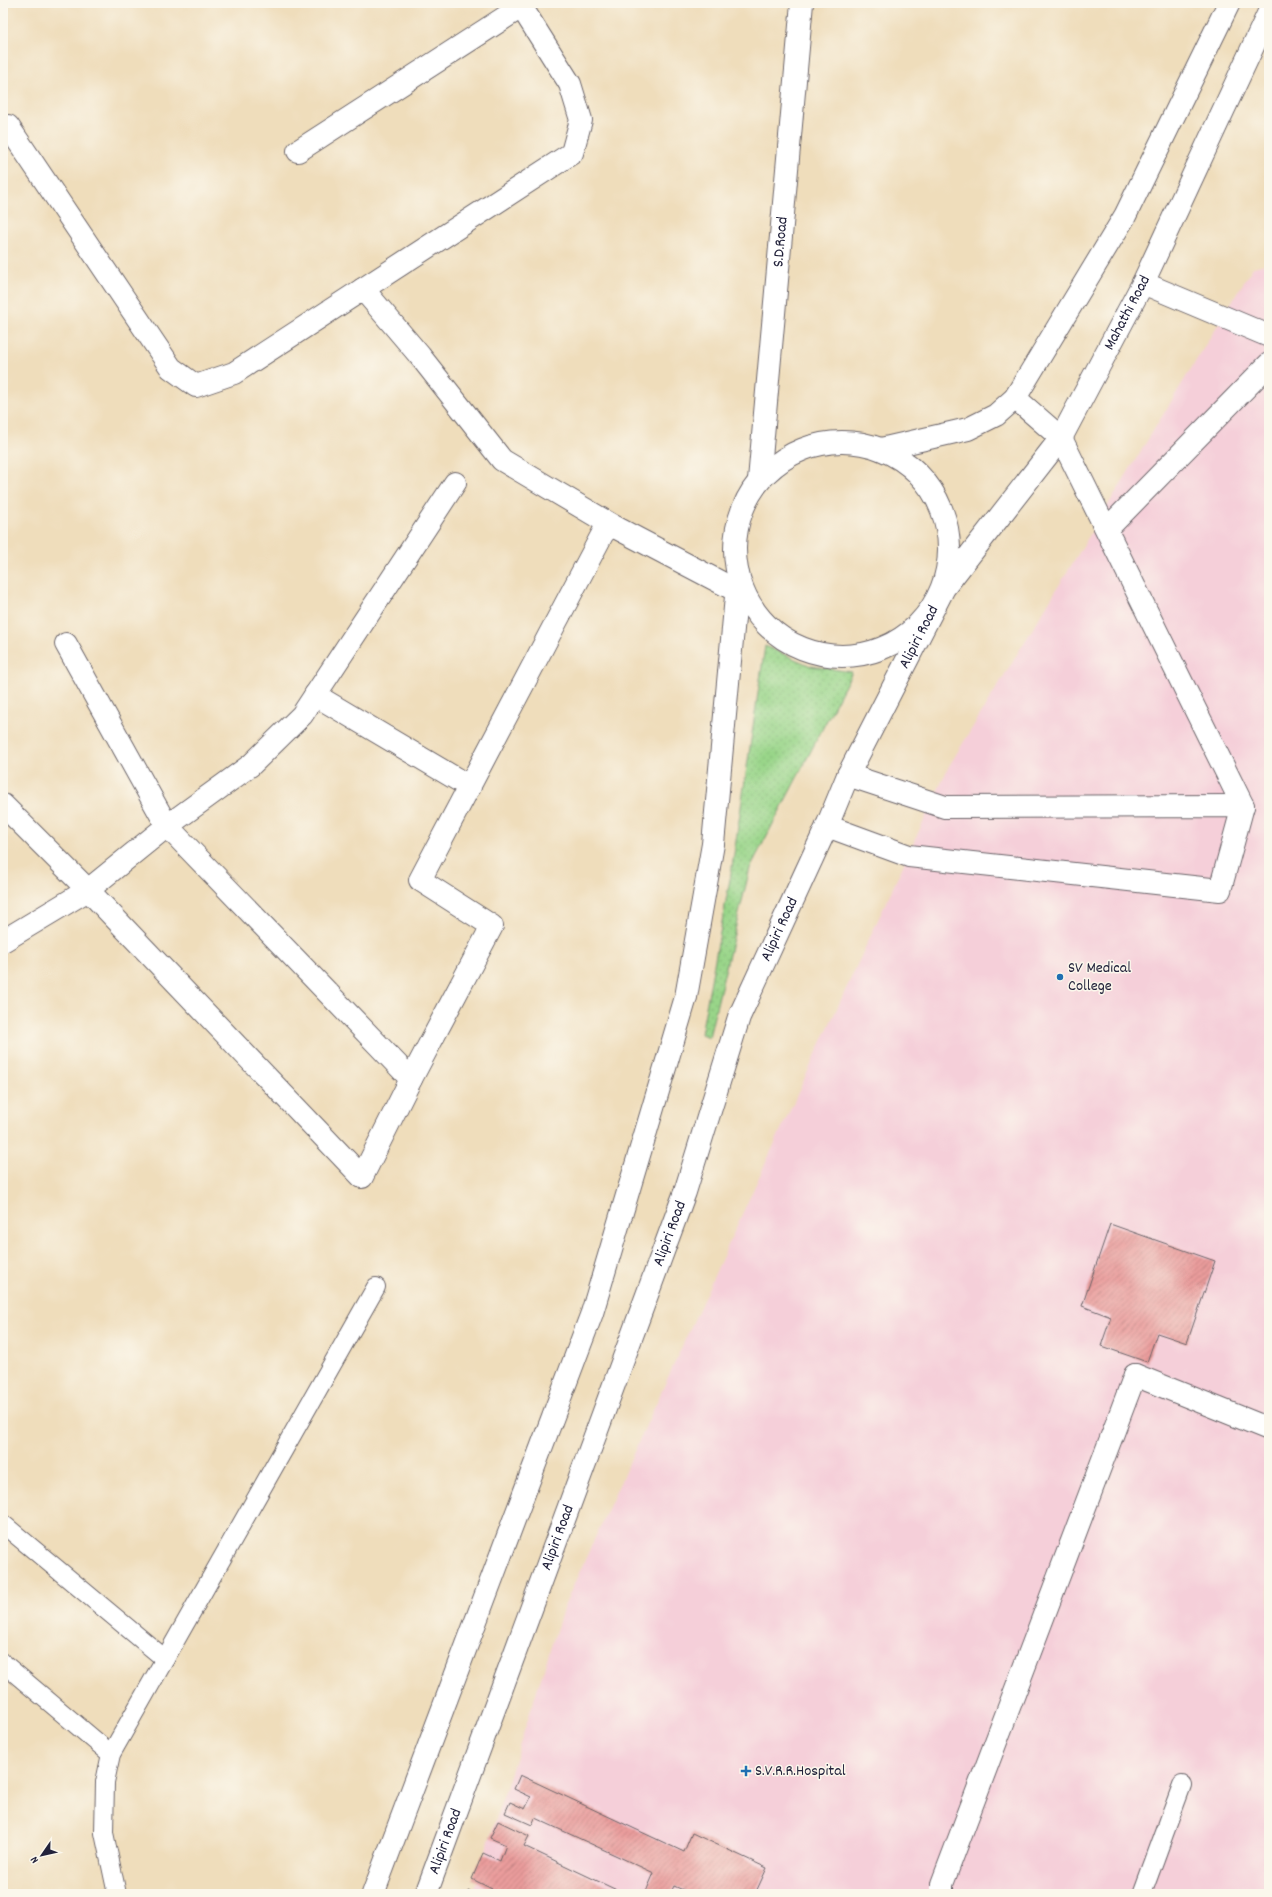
<svg xmlns="http://www.w3.org/2000/svg" width="1272" height="1897" font-family="Dekko,sans-serif">
<style>
.built{fill:#f5cfd9}
.grass{fill:url(#grass-dots);stroke:#5e7c62}
.building{fill:url(#building-hatch)}
.lines{fill:none;stroke-linecap:round;stroke-linejoin:round}
.service-casing{stroke:#6a6368;stroke-width:20}
.pedestrian-casing{stroke:#6a6368;stroke-width:24}
.minor-casing{stroke:#6a6368;stroke-width:24}
.tertiary-casing{stroke:#6a6368;stroke-width:24}
.service{stroke:#fff;stroke-width:18}
.pedestrian{stroke:#fff;stroke-width:22}
.minor{stroke:#fff;stroke-width:22}
.tertiary{stroke:#fff;stroke-width:22}
.poi-dot{fill:#1f6fb2;stroke:#fbf7ec;stroke-width:1.5}
.labels{text-anchor:middle;dominant-baseline:central;stroke-width:3;stroke-linejoin:round;paint-order:stroke}
.street-label{font-size:16px;fill:#22223b;stroke:#fbf7ec}
.poi-label{font-size:16px;fill:#22223b;stroke:#fbf7ec;text-anchor:start}
</style>
<defs>
<pattern id="grass-dots" width="8" height="8" patternUnits="userSpaceOnUse"><rect width="8" height="8" fill="#99d589"/><path d="M2 2h.1M6 6h.1" fill="none" stroke="#84b777" stroke-width="1.8" stroke-linecap="round"/></pattern>
<pattern id="building-hatch" width="6" height="6" patternUnits="userSpaceOnUse"><rect width="6" height="6" fill="#ea9c9b"/><path d="M-1 1l2-2M0 6l6-6M5 7l2-2" fill="none" stroke="#bd7f80"/></pattern>
</defs>
<rect width="100%" height="100%" fill="#fbf7ec"/>
<filter id="ink" filterUnits="userSpaceOnUse"><feTurbulence type="fractalNoise" baseFrequency=".025" numOctaves="2"/><feDisplacementMap in="SourceGraphic" scale="8" xChannelSelector="R" yChannelSelector="G"/><feConvolveMatrix kernelMatrix="1 2 1 2 8 2 1 2 1" color-interpolation-filters="sRGB"/></filter>
<filter id="wash" filterUnits="userSpaceOnUse"><feTurbulence type="fractalNoise" baseFrequency=".012" numOctaves="4" result="noise"/><feDisplacementMap in="SourceGraphic" scale="16" xChannelSelector="R" yChannelSelector="G"/><feGaussianBlur stdDeviation="0.9" result="paint"/><feColorMatrix in="noise" values="0 0 0 0 0 0 0 0 0 0 0 0 0 0 0 0 0 1.4 0 .05"/><feComposite in="paint" operator="in"/></filter>
<g filter="url(#wash)">
<rect width="100%" height="100%" fill="#efddbb"/>
<!-- built -->
<path class="built" d="M1269,263V1894H472L564,1606L754,1188L949,766L1253,267Z"/>
<!-- grass -->
<path class="grass" d="M765,646L811,666L852,672L750,868L709,1037L701,1034L731,874Z"/>
<g id="blocks">
<!-- building -->
<g class="building">
<path d="M1110,1224L1215,1261L1187,1343L1157,1333L1147,1362L1101,1346L1111,1317L1082,1306Z"/>
<path d="M520,1775L684,1852L692,1833L767,1868L755,1894H692L674,1886L670,1894H645L654,1873L535,1818L532,1825L505,1813L510,1802L525,1809L531,1797L514,1789Z"/>
<path d="M498,1821L529,1836L524,1846L625,1894H490L492,1889L472,1879L483,1853L500,1861L506,1845L490,1838Z"/>
<path d="M468,1891L476,1894H467Z"/>
</g>
</g>
</g>
<g filter="url(#ink)">
<use href="#blocks" fill-opacity="0" stroke="#6a6368" stroke-width="1"/>
<g class="lines">
<defs>
<g id="service">
<path d="M3,1524L165,1659"/>
<path d="M3,1663L111,1754"/>
<path d="M117,1894L104,1833L105,1782L111,1754L376,1287"/>
<path d="M1142,1894L1182,1785"/>
</g>
<g id="pedestrian">
<path d="M827,826L909,856L1220,890L1243,806L945,807L848,775"/>
<path d="M942,1894V1884L1135,1375"/>
</g>
<g id="minor">
<path d="M8,126L171,368L196,386L234,373L572,153L581,120L570,84L519,3"/>
<path d="M298,151L521,7"/>
<path d="M1143,283L1269,336"/>
<path d="M363,289L420,356L502,460L615,527"/>
<path d="M1015,398L1061,438L1243,806"/>
<path d="M1107,529L1269,364"/>
<path d="M315,695L470,787"/>
<path d="M3,805L88,890L362,1177L411,1079L167,826L66,644"/>
<path d="M3,941L88,890L167,826L251,765L302,715L455,483"/>
<path d="M411,1079L492,926L420,880L603,533L608,529L615,527L737,591"/>
<path d="M1135,1375L1269,1429"/>
</g>
<g id="tertiary">
<circle cx="842" cy="549" r="107"/>
<path d="M881,449L968,429L996,415L1015,398L1125,216L1229,3"/>
<path id="s1" d="M759,480L802,3"/>
<path d="M373,1894L592,1313L686,997L713,844L738,575"/>
<path id="s2" d="M426,1894L685,1192L739,1017L827,826L848,775L944,588L1061,438L1143,283L1269,12"/>
</g>
</defs>
<!-- service casing -->
<use href="#service" class="service-casing"/>
<!-- pedestrian casing -->
<use href="#pedestrian" class="pedestrian-casing"/>
<!-- minor casing -->
<use href="#minor" class="minor-casing"/>
<!-- tertiary casing -->
<use href="#tertiary" class="tertiary-casing"/>
<!-- service -->
<use href="#service" class="service"/>
<!-- pedestrian -->
<use href="#pedestrian" class="pedestrian"/>
<!-- minor -->
<use href="#minor" class="minor"/>
<!-- tertiary -->
<use href="#tertiary" class="tertiary"/>
</g>
</g>
<!-- markers -->
<g class="poi-dot">
<circle cx="1060" cy="977" r="4"/>
<path d="M744 1765h4v4h4v4h-4v4h-4v-4h-4v-4h4z"/>
</g>
<g class="labels">
<!-- street labels -->
<g class="street-label">
<text stroke="none"><textPath href="#s1" startOffset="239">S.D.Road</textPath></text>
<text stroke="none"><textPath href="#s2" startOffset="1739">Mahathi Road</textPath></text>
<text stroke="none"><textPath href="#s2" startOffset="1352">Alipiri Road</textPath></text>
<text stroke="none"><textPath href="#s2" startOffset="1028">Alipiri Road</textPath></text>
<text stroke="none"><textPath href="#s2" startOffset="704">Alipiri Road</textPath></text>
<text stroke="none"><textPath href="#s2" startOffset="380">Alipiri Road</textPath></text>
<text stroke="none"><textPath href="#s2" startOffset="56">Alipiri Road</textPath></text>
</g>
<!-- poi labels -->
<g class="poi-label">
<text x="1068" y="968">SV Medical<tspan x="1068" dy="18">College</tspan></text>
<text x="755" y="1771">S.V.R.R.Hospital</text>
</g>
</g>
<!-- margin -->
<rect width="1272" height="1897" fill="none" stroke="#fbf7ec" stroke-width="16"/>
<!-- north arrow -->
<g transform="translate(42 1855) rotate(236)" stroke="#fbf7ec" stroke-width="3" paint-order="stroke">
<path d="M0-3L7 15L0 10L-7 15Z" fill="#22223b"/>
<text y="-6" font-size="11" font-weight="bold" text-anchor="middle" fill="#22223b">N</text>
</g>
</svg>
